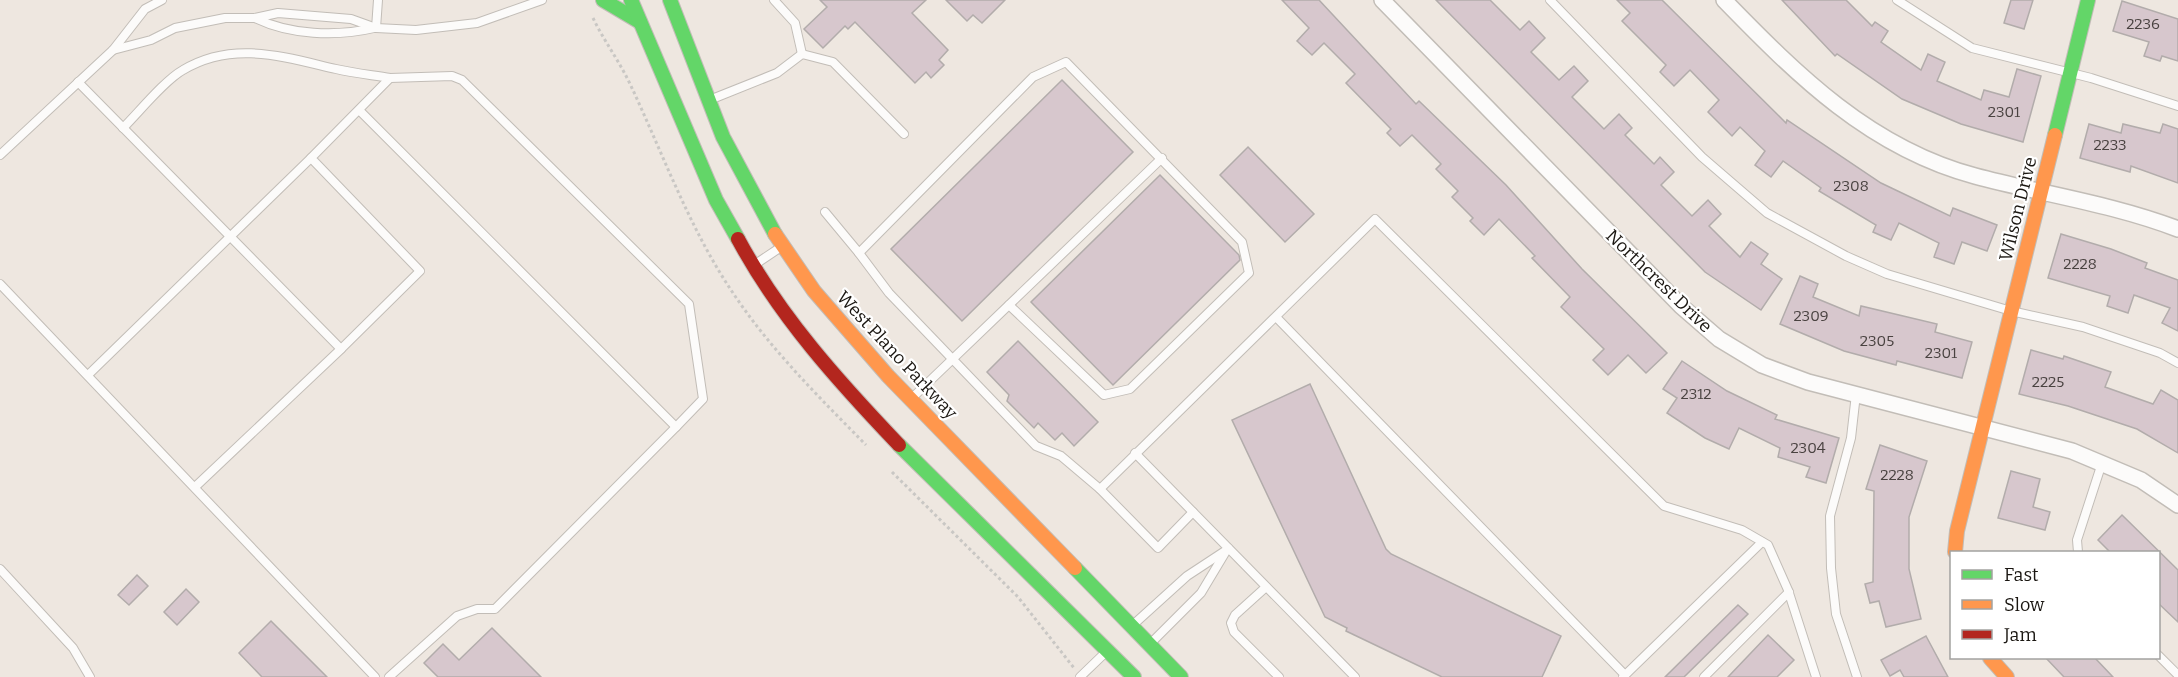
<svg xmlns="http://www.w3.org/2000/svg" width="2178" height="677" font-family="Bitter,serif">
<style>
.building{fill:#d7c7cd;stroke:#b2acab;stroke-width:1.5}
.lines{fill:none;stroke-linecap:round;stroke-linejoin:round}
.lane-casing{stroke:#c2bdb7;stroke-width:10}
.street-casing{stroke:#c2bdb7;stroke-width:18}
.fast-casing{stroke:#c2bdb7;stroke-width:16}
.slow-casing{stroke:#c2bdb7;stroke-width:16}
.jam-casing{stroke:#c2bdb7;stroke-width:16}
.path{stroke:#c9c7c4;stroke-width:3;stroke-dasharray:3 3;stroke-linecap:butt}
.lane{stroke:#fcfbfa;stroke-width:8}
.street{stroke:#fcfbfa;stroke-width:15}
.fast{stroke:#63d668;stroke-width:14}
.slow{stroke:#ff974d;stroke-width:14}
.jam{stroke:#b3261e;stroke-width:14}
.labels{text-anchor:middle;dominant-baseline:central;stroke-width:4.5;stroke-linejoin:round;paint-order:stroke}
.number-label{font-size:15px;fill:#494240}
.street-label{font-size:18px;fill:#1a1611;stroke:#fff}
</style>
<rect width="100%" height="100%" fill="#eee7e0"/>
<!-- building -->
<g class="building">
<path d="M820,0H926L912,13L948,50L939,60L944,65L931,78L926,72L915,83L855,22L848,29L845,26L823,48L804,29L827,7Z"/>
<path d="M946,0H1005L982,23L973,15L967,21Z"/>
<path d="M1282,0H1319L1416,104L1419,101L1506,185L1582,269L1667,353L1646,373L1628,355L1608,375L1593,360L1604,349L1561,307L1570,297L1532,258L1535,256L1499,219L1484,235L1470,221L1473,218L1452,197L1458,191L1436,169L1441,164L1412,135L1400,146L1387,133L1391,129L1346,83L1355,74L1324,43L1312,55L1297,41L1309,28Z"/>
<path d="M1436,0H1490L1520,30L1529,21L1545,38L1531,52L1559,80L1574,66L1588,81L1572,97L1604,129L1619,114L1632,128L1625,135L1654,164L1660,157L1674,172L1661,185L1692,216L1708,200L1721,214L1709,226L1740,257L1751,242L1768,254L1761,264L1782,279L1761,310L1705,272Z"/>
<path d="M1617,0H1662L1786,123L1787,120L1881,183L1950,216L1953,208L1997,225L1987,251L1962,242L1954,264L1934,257L1939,243L1899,223L1891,240L1873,232L1876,225L1819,191L1821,188L1783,161L1771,177L1755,165L1765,151L1740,127L1732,136L1708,112L1719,100L1690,70L1674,86L1660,72L1666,65L1622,21L1630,13Z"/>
<path d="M1782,0H1846L1872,26L1875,22L1888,31L1881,42L1921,70L1928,54L1945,62L1937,81L1981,100L1984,90L2009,97L2017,69L2041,76L2023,142L1961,124L1902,99L1837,54L1835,56Z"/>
<path d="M2011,0H2033L2024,29L2004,23Z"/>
<path d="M2122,1L2178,19V61L2162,56L2160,61L2144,56L2149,42L2113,31Z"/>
<path d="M1062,80L1133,152L962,321L891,249Z"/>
<path d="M2089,124L2121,133L2123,124L2160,133L2163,124L2178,129V183L2131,166L2130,172L2080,158Z"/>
<path d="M1248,147L1314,214L1285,242L1220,175Z"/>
<path d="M1160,175L1239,255L1240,260L1113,385L1031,302Z"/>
<path d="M2061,234L2111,249L2147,263L2145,268L2178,280V331L2162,323L2170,308L2134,295L2128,313L2107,306L2110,296L2048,278Z"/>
<path d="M1800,276L1818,284L1813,297L1859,316L1861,306L1937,324L1935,332L1972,342L1962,378L1897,361L1896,365L1844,351L1780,324Z"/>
<path d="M1018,341L1098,422L1074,446L1062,433L1055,440L1038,423L1034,428L1007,401L1009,395L987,372Z"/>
<path d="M2031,350L2063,359L2064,356L2111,372L2105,387L2153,404L2161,390L2178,400V453L2137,429L2068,406L2019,394Z"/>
<path d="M1682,361L1727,391L1777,415L1775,419L1839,438L1826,483L1806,477L1810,467L1778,457L1780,448L1739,428L1729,449L1705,438L1667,413L1677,398L1663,389Z"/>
<path d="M1310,384L1386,549L1391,554L1561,636L1542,677H1442L1346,631L1347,628L1325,617L1232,420Z"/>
<path d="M1880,445L1927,461L1909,517V569L1921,619L1886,627L1879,601L1870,603L1865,584L1873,582L1874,491L1866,489Z"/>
<path d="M2011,471L2040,479L2033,507L2050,512L2045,530L1998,518Z"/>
<path d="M2122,515L2178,570V622L2158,603V552H2110L2098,540Z"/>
<path d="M137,575L148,586L129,605L118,595Z"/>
<path d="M186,589L199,602L177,625L164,612Z"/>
<path d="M1738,605L1748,614L1684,677H1665Z"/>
<path d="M271,621L327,677H262L239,653Z"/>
<path d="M492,628L541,677H438L424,663L443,644L459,660Z"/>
<path d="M1768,635L1794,660L1777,677H1728Z"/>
<path d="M1926,636L1948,677H1904L1900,670L1890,676L1881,660Z"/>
<path d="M2045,657H2094L2113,677H2064Z"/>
</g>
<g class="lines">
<defs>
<g id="lane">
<path d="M774,0L795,23L802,54"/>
<path d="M1550,0L1702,157L1767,213L1846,256L1887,274L2011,311L2083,327L2160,353L2178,363"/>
<path d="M1897,0L1972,48L2091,78L2178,106"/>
<path d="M255,18C290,35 336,37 374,28"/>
<path d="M376,28L378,0"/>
<path d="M113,50L151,40L175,28L225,18H255L278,13L351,19L376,28L416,30L477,23L542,0"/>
<path d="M78,82L341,349L420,271L311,158L390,78L452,76L462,80L689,304L703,399L676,427L359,110"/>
<path d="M712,99L777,73L802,54L833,62L904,134"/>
<path d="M123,128C139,112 165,80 183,70C233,40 284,57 336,69C353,73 372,75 390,78"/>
<path d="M0,155L113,50L145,9L162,0"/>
<path d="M825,212L859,253L1033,77L1066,62L1242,242L1249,273L1130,389L1104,395L1009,305"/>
<path d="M859,253L889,293L1036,446L1061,456L1100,489L1375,219L1664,506L1742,530L1768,545L1788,590L1816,677"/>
<path d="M754,265L781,247"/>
<path d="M0,284L375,677"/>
<path d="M1276,317L1625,675"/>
<path d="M88,375L311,158"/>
<path d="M1856,394L1851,438L1830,516L1831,568L1836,614L1857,677"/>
<path d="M912,398L1162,158"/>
<path d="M1135,453L1355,677"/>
<path d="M195,487L341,349"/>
<path d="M1100,489L1158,548L1193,512"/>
<path d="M2078,552L2077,540L2102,463"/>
<path d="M0,569L73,648L90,677"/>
<path d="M1266,587L1235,615L1231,623L1234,632L1279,677"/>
<path d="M1134,624L1187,576L1225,551"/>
<path d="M1152,642L1201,593L1228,548"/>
<path d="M2158,655L2178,675"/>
<path d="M389,677L457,616L477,609H495L676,427"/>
<path d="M1080,677L1106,652"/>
<path d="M1623,677L1762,542"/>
<path d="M1704,677L1789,592"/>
</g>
<g id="street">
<path d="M1382,0L1681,306L1719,339L1762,365L1808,382L2072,451L2141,480L2178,505"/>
<path d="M1724,0C1797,75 1870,148 1975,176C2042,194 2113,204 2178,229"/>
</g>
<g id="fast">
<path d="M603,0L640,22"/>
<path d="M631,0L716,200L738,239"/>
<path d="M670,0L723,137L775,234"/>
<path d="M2055,135L2088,0"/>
<path d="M899,445L1134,677"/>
<path d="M1075,568L1181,677"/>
</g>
<g id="slow">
<path d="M775,234L814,291L888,376L1075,568"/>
<path d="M1955,552L1957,531L2055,135"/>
<path d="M1990,658L2007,677"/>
</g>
<path id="jam" d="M738,239C780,317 839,382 899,445"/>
</defs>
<!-- lane casing -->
<use href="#lane" class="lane-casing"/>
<!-- street casing -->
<use href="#street" class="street-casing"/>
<!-- fast casing -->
<use href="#fast" class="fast-casing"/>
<!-- slow casing -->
<use href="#slow" class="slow-casing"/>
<!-- jam casing -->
<use href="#jam" class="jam-casing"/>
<!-- path -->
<g class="path">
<path d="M593,18C604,41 620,62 631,86C663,154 689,227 731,290C769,348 818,396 866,445"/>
<path d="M892,472L1018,597L1074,668"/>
</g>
<!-- lane -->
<use href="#lane" class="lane"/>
<!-- street -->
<use href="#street" class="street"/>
<!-- fast -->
<use href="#fast" class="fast"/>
<!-- slow -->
<use href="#slow" class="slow"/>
<!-- jam -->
<use href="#jam" class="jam"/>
</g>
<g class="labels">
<!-- number labels -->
<g class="number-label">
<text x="2143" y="24">2236</text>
<text x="2004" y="112">2301</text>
<text x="2110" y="145">2233</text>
<text x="1851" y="186">2308</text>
<text x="2080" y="264">2228</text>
<text x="1811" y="316">2309</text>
<text x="1877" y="341">2305</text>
<text x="1941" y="353">2301</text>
<text x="2048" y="382">2225</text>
<text x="1696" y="394">2312</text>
<text x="1808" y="448">2304</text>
<text x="1897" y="475">2228</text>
</g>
<!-- street labels -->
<g class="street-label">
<text transform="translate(2018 209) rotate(-76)">Wilson Drive</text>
<text transform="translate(1659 281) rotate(44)">Northcrest Drive</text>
<text transform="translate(897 355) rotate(47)">West Plano Parkway</text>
</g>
</g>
<!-- legend -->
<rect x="1950" y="551" width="210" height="108" fill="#ffffff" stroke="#a3a2a0" stroke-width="1.5"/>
<rect x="1962" y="570" width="30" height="9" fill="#63d668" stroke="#a3a2a0" stroke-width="1.5"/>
<text x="2004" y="581" font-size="18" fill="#1a1611">Fast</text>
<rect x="1962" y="600" width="30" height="9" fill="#ff974d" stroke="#a3a2a0" stroke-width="1.5"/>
<text x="2004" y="611" font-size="18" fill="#1a1611">Slow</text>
<rect x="1962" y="630" width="30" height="9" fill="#b3261e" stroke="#a3a2a0" stroke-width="1.5"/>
<text x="2004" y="641" font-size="18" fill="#1a1611">Jam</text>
</svg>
